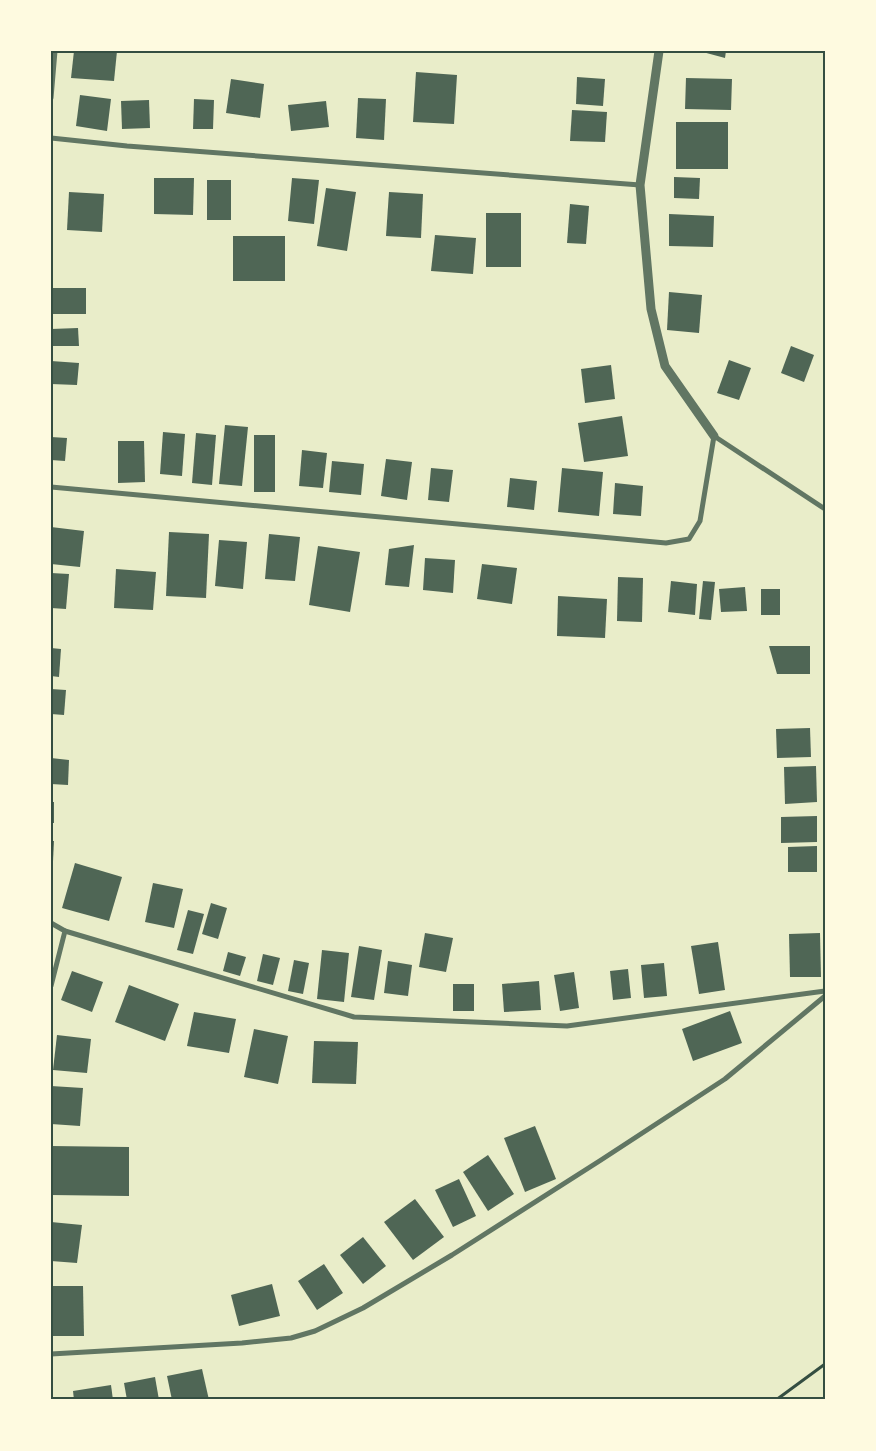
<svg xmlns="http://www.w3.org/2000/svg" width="876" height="1451" font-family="'Nunito Sans',sans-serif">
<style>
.building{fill:#4f6655}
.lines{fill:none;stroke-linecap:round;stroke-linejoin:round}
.path{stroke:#344e41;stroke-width:3}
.minor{stroke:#617663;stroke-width:5}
.tertiary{stroke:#617663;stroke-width:9}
.neatline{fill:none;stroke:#344e41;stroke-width:2}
</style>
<rect width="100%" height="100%" fill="#e9edc9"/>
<!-- building -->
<g class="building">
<path d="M74,51H117L114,81L71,78Z"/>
<path d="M699,51H726L725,58Z"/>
<path d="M416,72L457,75L454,124L413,122Z"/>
<path d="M577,77L605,79L603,106L576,104Z"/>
<path d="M686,78L732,79L731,110L685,109Z"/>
<path d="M231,79L264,84L260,118L226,113Z"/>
<path d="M80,95L111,99L107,131L76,126Z"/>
<path d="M358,98L386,99L384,140L356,138Z"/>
<path d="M194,99L214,100L213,129H193Z"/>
<path d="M149,100L150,128L122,129L121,101Z"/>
<path d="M326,101L329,127L291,131L288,105Z"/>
<path d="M572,110L607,112L605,142L570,141Z"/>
<rect x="676" y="122" width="52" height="47"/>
<path d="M674,177L700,178L699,199L674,198Z"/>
<path d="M154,178H194L193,215L154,214Z"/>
<path d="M292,178L319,180L314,224L288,221Z"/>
<rect x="207" y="180" width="24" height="40"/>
<path d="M326,188L356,192L347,251L317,246Z"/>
<path d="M69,192L104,194L102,232L67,230Z"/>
<path d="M389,192L423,194L421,238L386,236Z"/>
<path d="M570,204L589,206L586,244L567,243Z"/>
<rect x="486" y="213" width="35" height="54"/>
<path d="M669,214L714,216L713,247L669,246Z"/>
<path d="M435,235L476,238L473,274L431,271Z"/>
<rect x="233" y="236" width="52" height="45"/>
<rect x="53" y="288" width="33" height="26"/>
<path d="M669,292L702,295L699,333L667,330Z"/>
<path d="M78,328L79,346H51V329Z"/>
<path d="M791,346L814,355L804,382L781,373Z"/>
<path d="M729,360L751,368L739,400L717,393Z"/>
<path d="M51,361L79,363L77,385L51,384Z"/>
<path d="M611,365L615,399L585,403L581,369Z"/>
<path d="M622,416L628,456L584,462L578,423Z"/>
<path d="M225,425L248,427L242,486L219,484Z"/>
<path d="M163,432L185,434L182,476L160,474Z"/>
<path d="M196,433L216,435L212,485L192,483Z"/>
<rect x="254" y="435" width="21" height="57"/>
<path d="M51,437L67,438L65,461L51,460Z"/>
<path d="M118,441H144L145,482L118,483Z"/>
<path d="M302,450L327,453L323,488L299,486Z"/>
<path d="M386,459L412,462L407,500L381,496Z"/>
<path d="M332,461L364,464L361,495L329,492Z"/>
<path d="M431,468L453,470L449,502L428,500Z"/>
<path d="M562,468L603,472L599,516L558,512Z"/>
<path d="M510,478L537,481L534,510L507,507Z"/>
<path d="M615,483L643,486L641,516L613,514Z"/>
<path d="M51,527L84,531L80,567L51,564Z"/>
<path d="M169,532L209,534L206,598L166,596Z"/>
<path d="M269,534L300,537L295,581L265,579Z"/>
<path d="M219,540L247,542L243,589L215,586Z"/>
<path d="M414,545L409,587L385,585L389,549Z"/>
<path d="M318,546L360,552L350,612L309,605Z"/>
<path d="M425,558L455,560L453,593L423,590Z"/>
<path d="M482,564L517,568L512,604L477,599Z"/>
<path d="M116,569L156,572L153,610L114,608Z"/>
<path d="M51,573L69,574L66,609L51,608Z"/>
<path d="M618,577L643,578L642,622L617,621Z"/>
<path d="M671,581L697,584L695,615L668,612Z"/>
<path d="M703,581L715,582L711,620L699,619Z"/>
<path d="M745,587L747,611L721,612L719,589Z"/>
<rect x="761" y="589" width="19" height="26"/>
<path d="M558,596L607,599L605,638L557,636Z"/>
<path d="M769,646H810V674H777Z"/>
<path d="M51,648L61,649L59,677L51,676Z"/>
<path d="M51,689L66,690L64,715L51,714Z"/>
<path d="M810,728L811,757L777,758L776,729Z"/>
<path d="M51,758L69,760L68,785L51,784Z"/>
<path d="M816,766L817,802L785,804L784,767Z"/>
<rect x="51" y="802" width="3" height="21"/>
<path d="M817,816V842L781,843V817Z"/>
<path d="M51,841H54L53,861L51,860Z"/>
<path d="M817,846V872H788V847Z"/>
<path d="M75,863L122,877L109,921L62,908Z"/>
<path d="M153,883L183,889L174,928L145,922Z"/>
<path d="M211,903L227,908L218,939L202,934Z"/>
<path d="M188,910L204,914L193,954L177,950Z"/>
<path d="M425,933L453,938L446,972L419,967Z"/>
<path d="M820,933L821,977H790L789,934Z"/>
<path d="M718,942L725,990L699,994L691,946Z"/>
<path d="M359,946L382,950L374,1000L351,997Z"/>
<path d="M322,950L349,953L344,1002L317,999Z"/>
<path d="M228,952L246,957L240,976L223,971Z"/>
<path d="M263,954L280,958L273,985L257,981Z"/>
<path d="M294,960L309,963L303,994L288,991Z"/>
<path d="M388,961L412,965L408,996L384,993Z"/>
<path d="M664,963L667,996L644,998L641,965Z"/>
<path d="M628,969L631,998L613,1000L610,971Z"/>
<path d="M72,971L103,982L92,1012L61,1000Z"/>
<path d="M574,972L579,1008L560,1011L554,975Z"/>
<path d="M539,981L541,1010L504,1012L502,984Z"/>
<rect x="453" y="984" width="21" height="27"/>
<path d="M129,985L179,1004L165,1041L115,1022Z"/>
<path d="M730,1011L742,1043L693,1061L682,1029Z"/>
<path d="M194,1012L236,1019L229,1053L187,1046Z"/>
<path d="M254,1029L288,1036L278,1084L244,1077Z"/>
<path d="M57,1035L91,1039L87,1073L53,1070Z"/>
<path d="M314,1041L358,1042L356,1084L312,1083Z"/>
<path d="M51,1086L83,1088L80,1126L51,1124Z"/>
<path d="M535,1126L556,1179L525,1192L504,1138Z"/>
<path d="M51,1146L129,1147V1196L51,1195Z"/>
<path d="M488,1155L514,1194L488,1211L463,1172Z"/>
<path d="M459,1179L476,1216L453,1227L435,1190Z"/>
<path d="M415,1199L444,1237L413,1260L384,1222Z"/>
<path d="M51,1222L82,1225L77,1263L51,1261Z"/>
<path d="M363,1237L386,1266L363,1284L340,1255Z"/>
<path d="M324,1264L343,1293L317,1310L298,1281Z"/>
<path d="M272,1284L280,1316L239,1326L231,1295Z"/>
<path d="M51,1286H83L84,1336H51Z"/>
<path d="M202,1369L209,1400H172L167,1376Z"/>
<path d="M155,1377L159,1400H127L124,1383Z"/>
<path d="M111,1385L113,1400H74L73,1391Z"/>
</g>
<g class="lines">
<!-- path -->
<path class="path" d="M776,1400L825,1364"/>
<!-- minor -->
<g class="minor">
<path d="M51,98L55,51"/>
<path d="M51,138L127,146L640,185"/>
<path d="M51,487L666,543L689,539L700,521L714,436L825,509"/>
<path d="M51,923L65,931L354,1017L567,1026L825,991"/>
<path d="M51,986L65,931"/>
<path d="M51,1354L242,1343L291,1338L315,1331L363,1308L452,1255L601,1160L725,1079L825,996"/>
</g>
<!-- tertiary -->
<path class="tertiary" d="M659,51L640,185L651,309L665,366L714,436"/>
</g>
<!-- border -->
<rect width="876" height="1451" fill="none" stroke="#fefae0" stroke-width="105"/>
<rect x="52" y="52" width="772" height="1346" class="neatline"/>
</svg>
